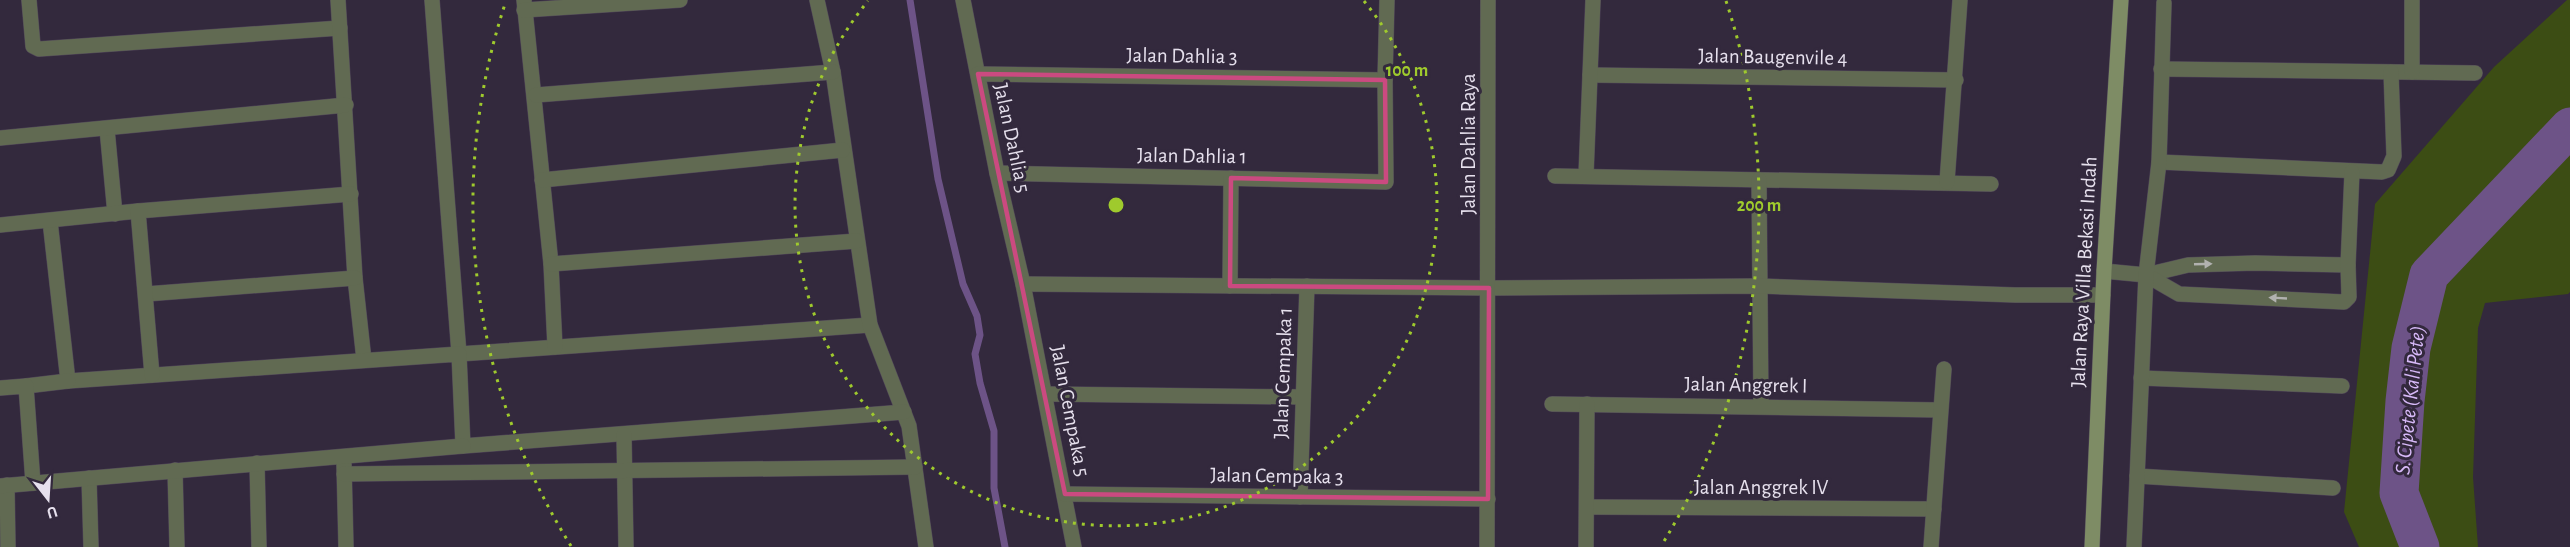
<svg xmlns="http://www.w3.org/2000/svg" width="2570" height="547" font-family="'Alegreya Sans',sans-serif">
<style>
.green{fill:#3c4d14}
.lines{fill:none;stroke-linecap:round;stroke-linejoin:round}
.stream{stroke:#6d5387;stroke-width:7}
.river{stroke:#6d5387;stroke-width:39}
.minor-casing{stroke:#504659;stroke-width:16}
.secondary-casing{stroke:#504659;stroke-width:16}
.minor{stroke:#616a52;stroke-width:15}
.secondary{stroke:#7e8c65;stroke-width:15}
.oneway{fill:#b1b1af}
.marked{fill:none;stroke:#cb4a80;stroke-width:4.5;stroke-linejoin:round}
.ring{fill:none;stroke:#9fca2d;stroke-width:3;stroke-dasharray:3 6}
.labels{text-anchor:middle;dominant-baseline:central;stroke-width:6;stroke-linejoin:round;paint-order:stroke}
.street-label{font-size:21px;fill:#e6e0ed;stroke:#33293d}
.water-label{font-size:22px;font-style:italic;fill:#d7b9f8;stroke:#33293d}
.centre{fill:#9fca2d;stroke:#33293d;stroke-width:3}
.ring-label{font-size:18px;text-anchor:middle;font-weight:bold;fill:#9fca2d;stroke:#33293d;stroke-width:6;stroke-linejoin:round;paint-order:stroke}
</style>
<rect width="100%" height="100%" fill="#33293d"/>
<!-- green -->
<path class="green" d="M2567,0H2570V127L2488,213L2570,130V292L2568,294L2485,303L2478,328L2473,477L2478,547H2359L2344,512L2375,204L2494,67Z"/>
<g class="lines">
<!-- stream -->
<path class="stream" d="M910,0L938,179L963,284L977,316L980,335L975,354L980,383L994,431V488L1005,547"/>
<!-- river -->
<path class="river" d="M2420,547L2399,493L2405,401L2411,348L2429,275L2570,127"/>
<defs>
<g id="minor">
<path d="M29,0L33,46L39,49L340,28"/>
<path d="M338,0L355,278L364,360"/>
<path d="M432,0L459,354L870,325"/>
<path d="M524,0L551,264L555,347"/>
<path d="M817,0L833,72L870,325L909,426L926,547"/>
<path d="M963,0L997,173L1023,284L1074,547"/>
<path d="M524,10L680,0"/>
<path d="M2161,69L2475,73"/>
<path d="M2412,72V0"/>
<path d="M978,74L1385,80"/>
<path d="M1590,75L1956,80"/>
<path d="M536,95L833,72"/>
<path d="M107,129L115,214"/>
<path d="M0,138L346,105"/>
<path d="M2159,162L2382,172L2388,170L2394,156L2391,72"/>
<path d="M997,173L1386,182L1385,80L1387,0"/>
<path d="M1586,175L1593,0"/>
<path d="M1555,176L1991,184"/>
<path d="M542,180L843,150"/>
<path d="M1759,180L1761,406"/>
<path d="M1947,182L1960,0"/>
<path d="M50,221L68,381L459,354L463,446L904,412"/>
<path d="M0,225L138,211"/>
<path d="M551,264L857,241"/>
<path d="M2104,271L2146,275L2188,265L2255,263L2348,265"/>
<path d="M2146,275L2179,294L2344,302L2349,297L2348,265L2352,172"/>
<path d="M1023,284L1489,288L1760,286L2015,295H2103"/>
<path d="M1230,286L1231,178"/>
<path d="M146,294L355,278"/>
<path d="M152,375L138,211L351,194"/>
<path d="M2141,378L2342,386"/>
<path d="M26,386L68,381"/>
<path d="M0,388L26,386L33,483"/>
<path d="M1046,394L1303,397"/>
<path d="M1552,404L1940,410"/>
<path d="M624,435L626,547"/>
<path d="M257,463L259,547"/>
<path d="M344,464L346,547"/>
<path d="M175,470L177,547"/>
<path d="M344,474L915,467"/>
<path d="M2137,476L2333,488"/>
<path d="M89,478L91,547"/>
<path d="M7,485L8,547"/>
<path d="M0,486L463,446"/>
<path d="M1065,494L1488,499"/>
<path d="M1300,497L1307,286"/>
<path d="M1588,507L1934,509"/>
<path d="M1487,547L1488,0"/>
<path d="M1586,547L1587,404"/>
<path d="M1931,547L1944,369"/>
<path d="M2134,547L2146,275L2159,162L2164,3"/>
</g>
<path id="secondary" d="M2092,547L2104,271L2121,0"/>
</defs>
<!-- minor casing -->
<use href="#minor" class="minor-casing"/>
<!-- secondary casing -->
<use href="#secondary" class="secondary-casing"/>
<!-- minor -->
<use href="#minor" class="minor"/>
<!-- secondary -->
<use href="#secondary" class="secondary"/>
</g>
<!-- one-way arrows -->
<defs><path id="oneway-solid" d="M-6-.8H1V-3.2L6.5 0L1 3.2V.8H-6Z" transform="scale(1.5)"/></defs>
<g class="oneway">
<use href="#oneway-solid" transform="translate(2203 264) rotate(-2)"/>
<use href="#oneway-solid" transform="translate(2278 298) rotate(-177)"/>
</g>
<!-- marked area -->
<path class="marked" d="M978,74L1385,80L1386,182L1231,178L1230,286L1489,288L1488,499L1065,494Z"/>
<!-- distance rings -->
<g class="ring">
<path d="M1364 1A321 321 0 1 1 868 1"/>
<path d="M571 546A643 643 0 0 1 506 1M1726 1A643 643 0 0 1 1661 546"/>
</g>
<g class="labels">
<!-- street labels -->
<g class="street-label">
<text transform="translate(1182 56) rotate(1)">Jalan Dahlia 3</text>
<text transform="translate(1773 57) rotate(1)">Jalan Baugenvile 4</text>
<text transform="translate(1012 138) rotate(78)">Jalan Dahlia 5</text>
<text transform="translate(1468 144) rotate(-90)">Jalan Dahlia Raya</text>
<text transform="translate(1192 156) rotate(1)">Jalan Dahlia 1</text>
<text transform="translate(2084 272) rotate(-87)">Jalan Raya Villa Bekasi Indah</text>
<text transform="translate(1283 373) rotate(-88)">Jalan Cempaka 1</text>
<text transform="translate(1746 385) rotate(1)">Jalan Anggrek I</text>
<text transform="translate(1070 411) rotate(79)">Jalan Cempaka 5</text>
<text transform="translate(1277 476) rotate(1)">Jalan Cempaka 3</text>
<text x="1761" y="487">Jalan Anggrek IV</text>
</g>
<!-- water labels -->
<g class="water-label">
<text transform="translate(2410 400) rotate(-84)">S. Cipete (Kali Pete)</text>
</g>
</g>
<circle cx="1116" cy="205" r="9" class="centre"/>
<g class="ring-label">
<text x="1407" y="76">100 m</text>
<text x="1759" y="211">200 m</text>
</g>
<!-- north arrow -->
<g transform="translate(48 499) rotate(163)" stroke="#33293d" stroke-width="4.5" paint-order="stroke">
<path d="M0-4.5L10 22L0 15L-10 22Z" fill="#e6e0ed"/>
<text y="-9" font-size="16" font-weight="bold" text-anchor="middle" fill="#e6e0ed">U</text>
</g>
</svg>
